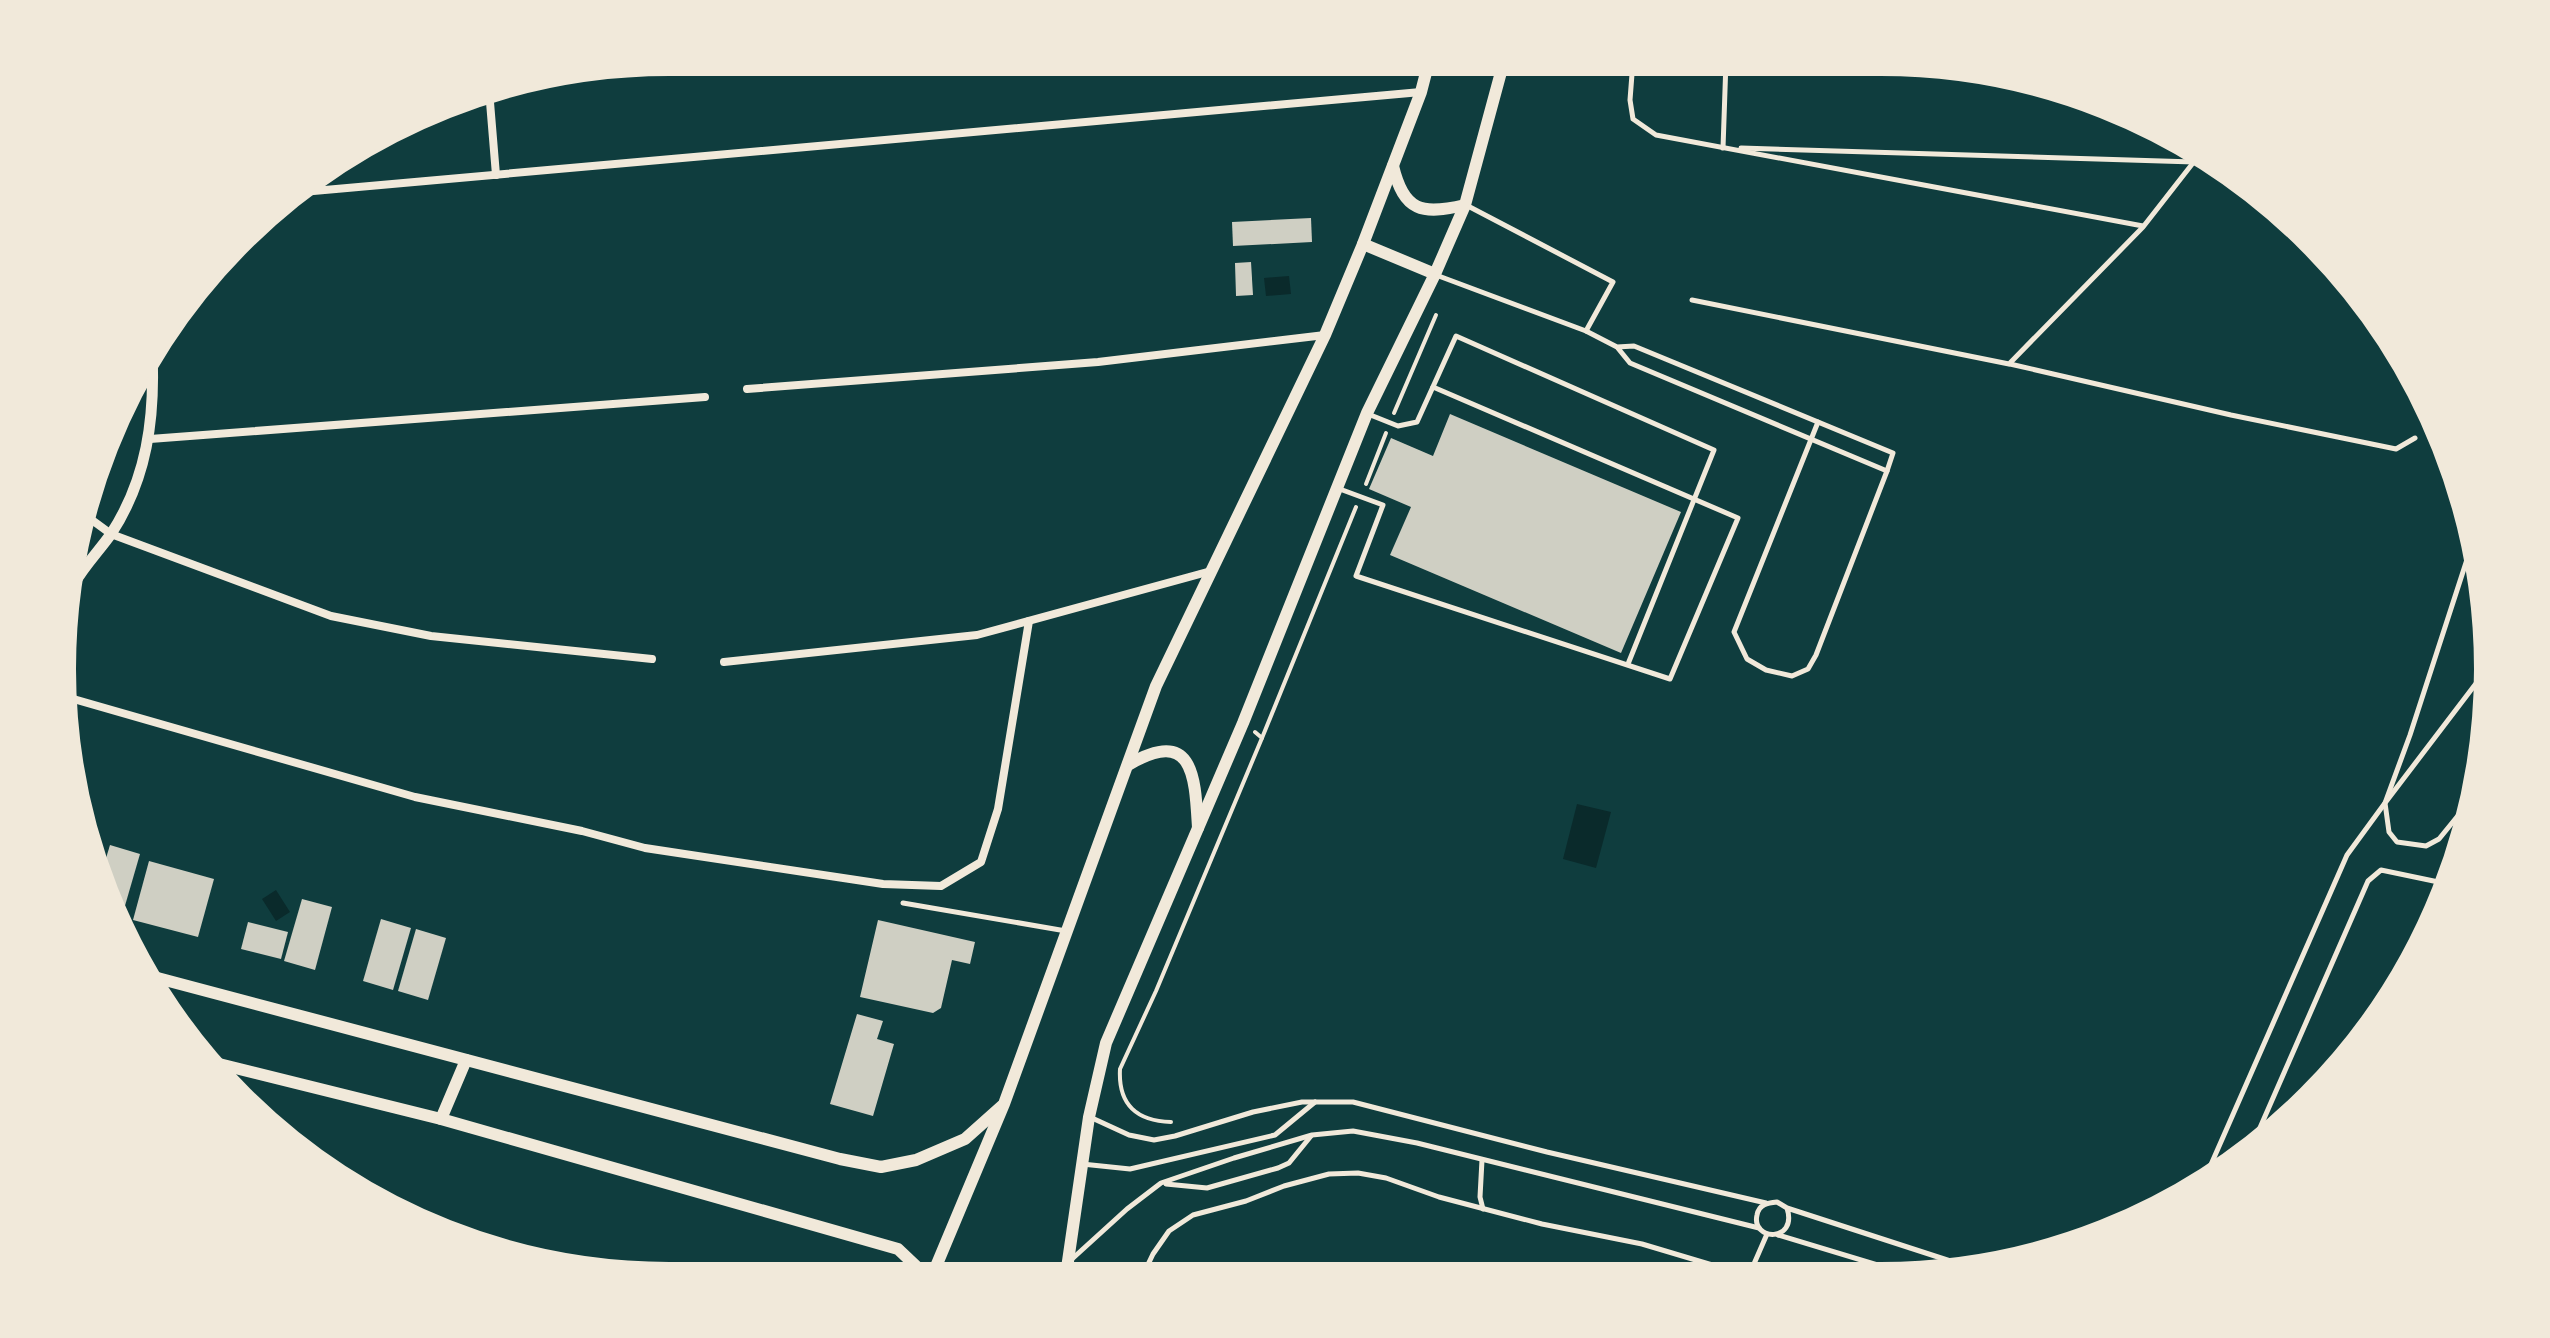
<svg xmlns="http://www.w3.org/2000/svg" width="2550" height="1338" font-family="Quicksand,sans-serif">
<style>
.water{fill:#0a2a2b}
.building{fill:#cfcfc3}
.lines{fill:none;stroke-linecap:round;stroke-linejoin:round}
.path{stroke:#f1e9da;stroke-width:4}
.service{stroke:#f1e9da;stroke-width:5}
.minor{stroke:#f1e9da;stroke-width:8}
.tertiary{stroke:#f1e9da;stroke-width:11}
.secondary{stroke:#f1e9da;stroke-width:12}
.rim{fill:none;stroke:#f1e9da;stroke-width:4}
</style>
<rect width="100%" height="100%" fill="#0f3d3e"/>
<!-- water -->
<g class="water">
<path d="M1289,276L1291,294L1266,296L1264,278Z"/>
<path d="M1577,804L1611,812L1596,868L1563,859Z"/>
<path d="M276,890L290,912L276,921L262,899Z"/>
</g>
<!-- building -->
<g class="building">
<path d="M1311,218L1312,242L1233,246L1232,222Z"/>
<path d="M1251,262L1253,295L1236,296L1235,263Z"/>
<path d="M1450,414L1681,512L1621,653L1390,555L1411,507L1369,489L1391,438L1433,456Z"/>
<path d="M85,839L99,843L94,862Z"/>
<path d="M110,845L140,854L122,916L113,913L100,878Z"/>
<path d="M149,861L214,879L198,937L133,920Z"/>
<path d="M302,899L332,907L315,970L284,961Z"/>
<path d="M381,919L411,928L393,990L363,981Z"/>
<path d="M878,920L975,942L970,964L952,960L941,1008L933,1013L860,997Z"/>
<path d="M248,922L288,932L281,959L241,949Z"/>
<path d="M416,929L446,938L428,1000L398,991Z"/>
<path d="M857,1014L883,1021L877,1039L894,1044L873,1116L830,1104Z"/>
</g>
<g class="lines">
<!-- path -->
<g class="path">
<path d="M1394,413L1436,315"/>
<path d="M1366,484L1386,433"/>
<path d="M1262,738L1356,507"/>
<path d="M1171,1122C1137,1121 1118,1105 1120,1069L1156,991L1262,738L1255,732"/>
</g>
<!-- service -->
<g class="service">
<path d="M1633,61L1630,100L1633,119L1656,135L2143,226"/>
<path d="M1723,148L1726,61"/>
<path d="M1741,148L2194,162"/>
<path d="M1436,275L1586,331L1613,282L1466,205"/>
<path d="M1692,300L2009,364L2143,227L2200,154"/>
<path d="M1586,331L1617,347L1630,363L1887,471L1893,453L1634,346L1617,347"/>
<path d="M2010,364L2231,415L2396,449L2415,438"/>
<path d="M1368,414L1398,426L1417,422L1456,336L1714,450L1628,664"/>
<path d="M1818,422L1734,632L1747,659L1766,670L1792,676L1808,669L1816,655L1887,471"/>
<path d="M1337,488L1383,505L1356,576L1670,679L1738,518L1433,387"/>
<path d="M2474,796L2439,839L2426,846L2397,842L2389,832L2385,803L2487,669"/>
<path d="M903,903L1066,931"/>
<path d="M1092,1118L1129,1135L1154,1140L1175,1136L1253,1112L1302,1102H1353L1547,1152L1766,1203"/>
<path d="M2252,1146L2368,881L2381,870L2448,884"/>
<path d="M1482,1160L1480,1197L1483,1209"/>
<path d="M1082,1164L1130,1169L1275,1135L1315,1102"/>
<path d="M1166,1184L1207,1188L1278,1168L1289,1163L1311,1136"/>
<path d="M2202,1185L2347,855L2385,803L2410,735L2473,541"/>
<path d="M1787,1208C1798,1243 1751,1241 1757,1215C1759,1204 1768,1203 1777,1202L1787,1208L1975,1269"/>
<path d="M1778,1235L1904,1273"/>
<path d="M1072,1259L1127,1209L1161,1183L1234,1158L1312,1135L1353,1131L1417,1143L1759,1228"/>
<path d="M1750,1273L1767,1234"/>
<path d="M1143,1275L1153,1254L1169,1231L1193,1215L1246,1201L1284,1186L1329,1174L1358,1173L1386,1178L1439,1197L1542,1224L1642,1244L1739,1273"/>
</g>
<!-- minor -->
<g class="minor">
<path d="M489,90L496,175"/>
<path d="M291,193L1421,92"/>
<path d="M747,389L1098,362L1325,335"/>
<path d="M150,439L705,397"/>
<path d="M81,512L111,534L331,616L431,636L652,659"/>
<path d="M724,662L977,635L1211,571"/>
<path d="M63,696L415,797L582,831L645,848L883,884L941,886L981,862L998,809L1029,621"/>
</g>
<!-- tertiary -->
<path class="tertiary" d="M74,584C84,566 99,551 111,534C147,479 155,418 152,354"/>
<!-- secondary -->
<g class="secondary">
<path d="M1393,166C1404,212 1422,215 1465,205"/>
<path d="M1363,244L1435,274"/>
<path d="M1128,765C1194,726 1195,777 1198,828"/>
<path d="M150,976L840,1159L881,1167L916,1160L965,1139L1002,1106"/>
<path d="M211,1062L441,1119L898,1249L917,1267L918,1276"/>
<path d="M441,1119L466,1060"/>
<path d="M1066,1275L1089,1117L1106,1043L1243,723L1367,413L1435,274L1465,205L1504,61"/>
<path d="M932,1276L1004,1104L1156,686L1325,335L1363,244L1421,92L1429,61"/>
</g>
</g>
<!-- crop -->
<path d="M0 0H2550V1338H0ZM669 74H1881A595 595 0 0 1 2476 669V669A595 595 0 0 1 1881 1264H669A595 595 0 0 1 74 669V669A595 595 0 0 1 669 74Z" fill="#f1e9da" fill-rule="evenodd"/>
<path class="rim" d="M669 74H1881A595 595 0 0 1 2476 669V669A595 595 0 0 1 1881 1264H669A595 595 0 0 1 74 669V669A595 595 0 0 1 669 74Z"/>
</svg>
